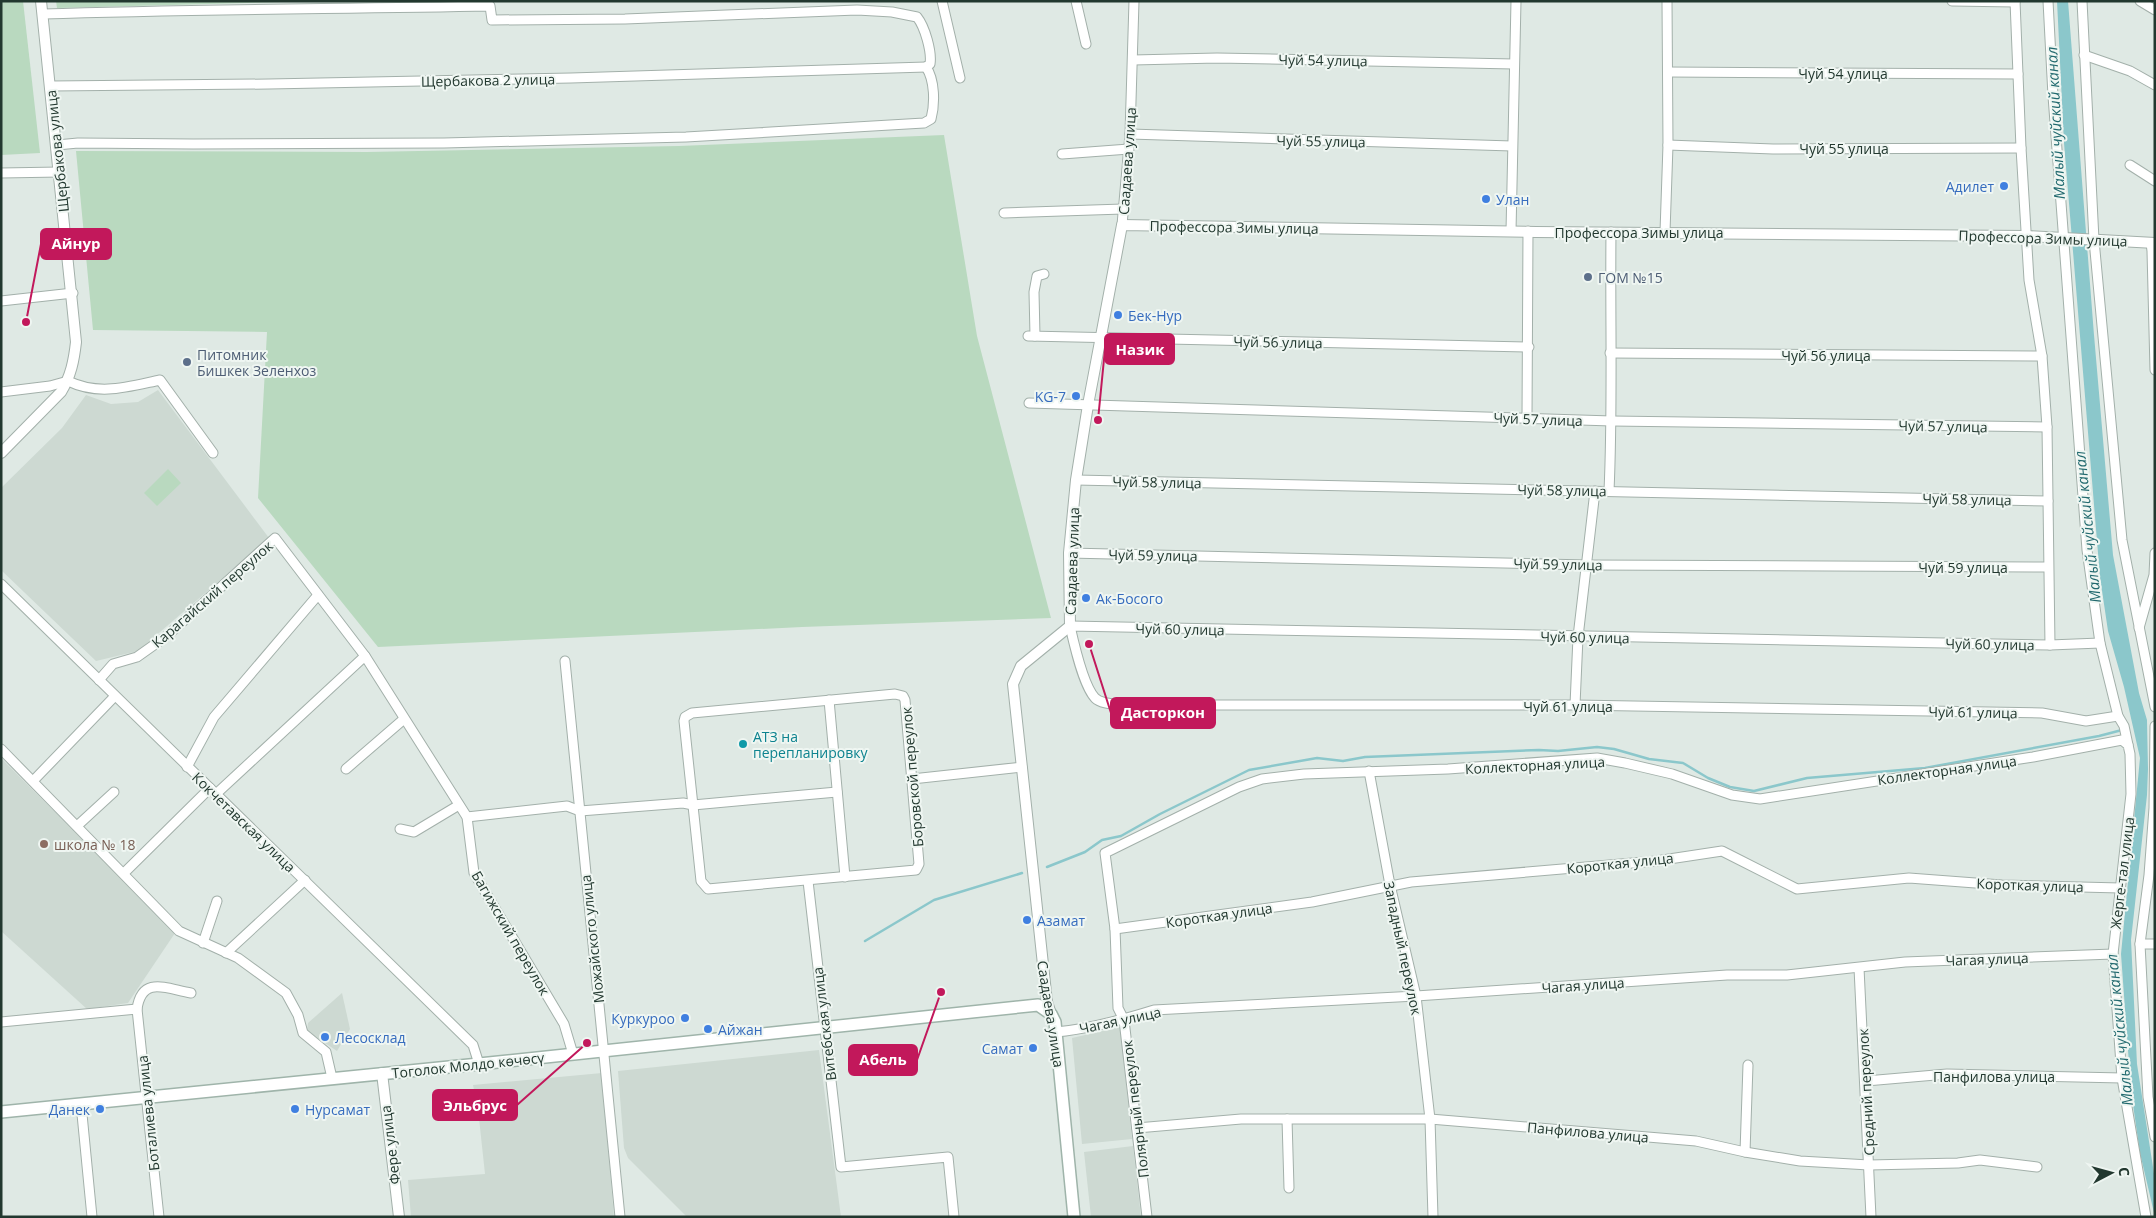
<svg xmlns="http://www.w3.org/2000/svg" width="2156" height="1218" font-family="'Open Sans',sans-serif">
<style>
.built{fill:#cdd9d2}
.green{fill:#b9d9bf}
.water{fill:#8bc7cb}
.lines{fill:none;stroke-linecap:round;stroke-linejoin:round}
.stream{stroke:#8bc7cb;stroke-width:2.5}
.minor-casing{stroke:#a3b0aa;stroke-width:11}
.tertiary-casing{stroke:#a3b0aa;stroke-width:12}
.secondary-casing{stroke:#9fb4aa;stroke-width:14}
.minor{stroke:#fff;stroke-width:9}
.tertiary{stroke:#fff;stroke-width:10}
.secondary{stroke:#fff;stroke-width:11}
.shop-dot{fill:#3f7fe0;stroke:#eff6f2;stroke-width:2}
.service-dot{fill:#5c6f8a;stroke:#eff6f2;stroke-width:2}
.culture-dot{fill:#0f9aa8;stroke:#eff6f2;stroke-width:2}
.education-dot{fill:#8d6e63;stroke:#eff6f2;stroke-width:2}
.labels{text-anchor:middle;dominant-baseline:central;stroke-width:4;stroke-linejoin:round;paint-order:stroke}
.street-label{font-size:14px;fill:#22382f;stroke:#eff6f2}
.shop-label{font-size:14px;fill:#366cbe;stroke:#eff6f2;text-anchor:start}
.service-label{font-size:14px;fill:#4e5e75;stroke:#eff6f2;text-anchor:start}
.culture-label{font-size:14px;fill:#0d838f;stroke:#eff6f2;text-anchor:start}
.education-label{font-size:14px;fill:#785e54;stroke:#eff6f2;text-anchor:start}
.water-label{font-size:15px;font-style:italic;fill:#21696e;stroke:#eff6f2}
.leader{fill:none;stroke:#c2185b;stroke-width:2}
.callout-dot{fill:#c2185b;stroke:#eff6f2;stroke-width:2}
.callout{fill:#c2185b;stroke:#c2185b;stroke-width:2}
.callout-label{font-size:15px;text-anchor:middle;font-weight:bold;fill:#fff}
</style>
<rect width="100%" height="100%" fill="#dfe9e4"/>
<!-- built -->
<g class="built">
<path d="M158,390L269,538L138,651L96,661L1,570V488L62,428L86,395L111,404L138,402Z"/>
<path d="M1,758L175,933L128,1003L87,1009L1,931Z"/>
<path d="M342,993L350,1029L337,1051L307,1031L308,1023Z"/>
<path d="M1120,1027L1132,1139L1082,1144L1072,1038Z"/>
<path d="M819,1050L841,1217H687L628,1158L624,1148L618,1071Z"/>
<path d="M602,1073L614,1217H411L408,1180L485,1174L478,1109L473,1085Z"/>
<path d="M1133,1146L1141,1217H1091L1084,1152Z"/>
</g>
<!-- green -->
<g class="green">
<path d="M1,1H23L40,153L1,155Z"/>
<path d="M56,1H318L57,8Z"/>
<path d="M944,135L977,336L1051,618L802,627L378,647L258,498L267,332L93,330L76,151L367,152L679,146Z"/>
<path d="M168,469L181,483L157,506L144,493Z"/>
</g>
<!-- water -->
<path class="water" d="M2057,1H2068L2094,335L2113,555L2139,693L2147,720L2148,769L2147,795L2131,940L2137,1064L2155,1180V1217L2140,1153L2131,1091L2121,954L2140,758L2124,687L2108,631L2100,577L2064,143Z"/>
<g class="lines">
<!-- stream -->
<g class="stream">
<path d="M1047,867L1085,852L1102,840L1121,836L1160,814L1249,770L1317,758L1343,761L1365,757L1539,750L1558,751L1597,747L1614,749L1649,759L1683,763L1708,778L1730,787L1754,791L1807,778L1925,768L2099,736L2122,730"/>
<path d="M865,941L934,900L1022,873"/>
</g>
<defs>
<g id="minor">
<path d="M942,1L960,78"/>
<path d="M1076,1L1086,44"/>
<path d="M1952,1L2015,2"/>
<path d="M2015,1L2021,148L2029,280L2042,356L2047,427L2050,645"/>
<path d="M2048,1L2053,96L2087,550L2100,643L2118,716L2124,726L2128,745"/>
<path d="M2082,1L2094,240L2122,540L2155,707"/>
<path d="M2140,1L2155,10"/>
<path d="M43,14C192,9 341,9 490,6L492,20L625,19L857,10L892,12L917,17C925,27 932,52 930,64L926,67"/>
<path d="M2084,55L2130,71L2155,85"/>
<path d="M1133,60L1217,58L1514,64"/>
<path d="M1668,72L2018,74"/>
<path d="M51,86L269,84L571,78L926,67"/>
<path d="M1130,134L1512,146"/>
<path d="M57,145L78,143L193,144L444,143L686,137L924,123L931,119C935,104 935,80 926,67"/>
<path d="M1668,145L1773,149L2021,148"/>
<path d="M1062,154L1129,149"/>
<path d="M2130,165L2155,181"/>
<path d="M1,173L60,172"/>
<path d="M1004,213L1123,209"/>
<path d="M1122,225L1130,134L1134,1"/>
<path d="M1511,231L1516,1"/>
<path d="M1665,232L1668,145L1667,1"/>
<path d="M2151,243L2152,251L2155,370"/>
<path d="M1,301L73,293"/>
<path d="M1028,336L1529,347"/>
<path d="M1035,336L1034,292L1037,276L1044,274"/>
<path d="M1610,353L2042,356"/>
<path d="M1,392L50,386L68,381C99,396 127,387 160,380L213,453"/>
<path d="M1029,403L1612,421L2047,427"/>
<path d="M1527,418L1528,231"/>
<path d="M1076,480L2048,501"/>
<path d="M1609,491C1613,405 1610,318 1611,232"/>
<path d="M1069,553L1587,565L2048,567"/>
<path d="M1,584L473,1045L479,1064"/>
<path d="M2139,628L2154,575L2155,553"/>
<path d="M2100,643L2050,645L1070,626C1074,644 1083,685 1095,698C1101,704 1114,704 1122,705H1575L2042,713L2086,721L2118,716"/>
<path d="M565,661L620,1217"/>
<path d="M99,680L113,664L137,657L168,635L275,538L365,656L467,817L474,873L564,1024L573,1054"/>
<path d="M895,694L903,696L905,700L919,864L916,870L708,889L701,881L684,721L685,717L692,713Z"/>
<path d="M829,700L845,877"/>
<path d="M1575,705L1578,637L1595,491"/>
<path d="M2155,726L2154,808L2149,875L2140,944L2148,1097L2155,1137"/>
<path d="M1,749L179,931L238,958L286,993L298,1015L303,1033L326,1052L332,1078"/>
<path d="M187,767L214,717L318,595"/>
<path d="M346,769L404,719"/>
<path d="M1369,771L1390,885L1416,996L1430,1119L1433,1217"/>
<path d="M912,779L1022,767"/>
<path d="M33,781L115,696"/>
<path d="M216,794L365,656"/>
<path d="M467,817L567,806L580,811L683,803L693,805L837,792"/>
<path d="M77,826L114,792"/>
<path d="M400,829L414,832L459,805"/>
<path d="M124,873L210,788"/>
<path d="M808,881L841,1167L948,1157L954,1217"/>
<path d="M1115,929L1312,902L1411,882L1656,861L1722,851L1797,889L1909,878L2002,885L2120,888"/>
<path d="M203,943L217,901"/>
<path d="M2140,944H2155"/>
<path d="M226,953L305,880"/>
<path d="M1859,968L1871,1217"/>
<path d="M1,1022L137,1009"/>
<path d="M1056,1032C1090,1029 1122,1020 1154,1010L1416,996L1727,975H1787L1905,962L2113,954"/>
<path d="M1866,1081L1947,1074L2122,1078"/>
<path d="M81,1104L92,1217"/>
<path d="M1287,1119L1289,1188"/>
<path d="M1137,1128L1241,1119H1430L1696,1141L1745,1152L1800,1161L1869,1165L1958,1163L1980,1160L2037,1167"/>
<path d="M1745,1152L1748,1065"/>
<path d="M159,1217L137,1009C142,975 167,989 191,993"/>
<path d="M1147,1217L1124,1020L1118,1008L1115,929L1105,853L1239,787L1262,779L1304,774L1448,769L1597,758L1625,763L1672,774L1732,795L1760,799L2033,757L2122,740L2128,745L2130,754L2131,794L2113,954L2122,1078L2146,1217"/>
</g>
<g id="tertiary">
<path d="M1,453L61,392C71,376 74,360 76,342L41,1"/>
<path d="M1051,1014L1047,1002L1013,684L1021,666L1070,626L1069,553L1076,480L1088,405L1122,225L1536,232L2027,236L2155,243"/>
<path d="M382,1073L399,1217"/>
</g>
<path id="secondary" d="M1,1112L479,1064L1038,1005L1051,1014L1055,1022L1074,1217"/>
</defs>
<!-- minor casing -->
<use href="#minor" class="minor-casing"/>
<!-- tertiary casing -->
<use href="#tertiary" class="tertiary-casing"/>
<!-- secondary casing -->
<use href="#secondary" class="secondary-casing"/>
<!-- minor -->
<use href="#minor" class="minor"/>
<!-- tertiary -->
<use href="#tertiary" class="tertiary"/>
<!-- secondary -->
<use href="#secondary" class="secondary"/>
</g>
<!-- markers -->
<g class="shop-dot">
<circle cx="2004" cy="186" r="5"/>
<circle cx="1486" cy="199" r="5"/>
<circle cx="1118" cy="315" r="5"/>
<circle cx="1076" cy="396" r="5"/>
<circle cx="1086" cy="598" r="5"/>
<circle cx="1027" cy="920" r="5"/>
<circle cx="685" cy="1018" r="5"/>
<circle cx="708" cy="1029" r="5"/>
<circle cx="325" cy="1037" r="5"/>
<circle cx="1033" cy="1048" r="5"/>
<circle cx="100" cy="1109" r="5"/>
<circle cx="295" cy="1109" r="5"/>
</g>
<g class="service-dot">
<circle cx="1588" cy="277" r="5"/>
<circle cx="187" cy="362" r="5"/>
</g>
<circle class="culture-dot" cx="743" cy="744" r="5"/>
<circle class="education-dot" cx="44" cy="844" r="5"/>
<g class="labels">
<!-- street labels -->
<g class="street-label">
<text transform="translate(1323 60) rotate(1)">Чуй 54 улица</text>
<text x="1843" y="73">Чуй 54 улица</text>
<text transform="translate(488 80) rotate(-1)">Щербакова 2 улица</text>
<text transform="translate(1321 141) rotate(1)">Чуй 55 улица</text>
<text x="1844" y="148">Чуй 55 улица</text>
<text transform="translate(57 151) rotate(-96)">Щербакова улица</text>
<text transform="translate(1127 161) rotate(-86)">Саадаева улица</text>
<text transform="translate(1234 227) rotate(1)">Профессора Зимы улица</text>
<text x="1639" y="232">Профессора Зимы улица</text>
<text transform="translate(2043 238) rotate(2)">Профессора Зимы улица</text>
<text transform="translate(1278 342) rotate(1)">Чуй 56 улица</text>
<text x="1826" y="355">Чуй 56 улица</text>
<text transform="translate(1538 419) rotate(2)">Чуй 57 улица</text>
<text transform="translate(1943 426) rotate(1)">Чуй 57 улица</text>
<text transform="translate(1157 482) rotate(1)">Чуй 58 улица</text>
<text transform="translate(1562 490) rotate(1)">Чуй 58 улица</text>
<text transform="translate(1967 499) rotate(1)">Чуй 58 улица</text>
<text transform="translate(1153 555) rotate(1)">Чуй 59 улица</text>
<text transform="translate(1072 561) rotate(-88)">Саадаева улица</text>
<text transform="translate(1558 564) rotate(1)">Чуй 59 улица</text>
<text x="1963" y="567">Чуй 59 улица</text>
<text transform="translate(212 594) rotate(-41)">Карагайский переулок</text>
<text transform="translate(1180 629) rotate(1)">Чуй 60 улица</text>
<text transform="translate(1585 637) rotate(1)">Чуй 60 улица</text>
<text transform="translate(1990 644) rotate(1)">Чуй 60 улица</text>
<text x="1568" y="706">Чуй 61 улица</text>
<text transform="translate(1973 712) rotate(1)">Чуй 61 улица</text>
<text transform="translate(1535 765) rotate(-3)">Коллекторная улица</text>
<text transform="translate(1947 770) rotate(-8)">Коллекторная улица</text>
<text transform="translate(912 777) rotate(-95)">Боровской переулок</text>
<text transform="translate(244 822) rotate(44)">Кокчетавская улица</text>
<text transform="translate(1620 863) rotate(-6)">Короткая улица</text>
<text transform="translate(2122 873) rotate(-83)">Жерге-тал улица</text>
<text transform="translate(2030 885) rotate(2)">Короткая улица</text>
<text transform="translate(1219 915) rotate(-8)">Короткая улица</text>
<text transform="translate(511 933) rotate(60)">Багижский переулок</text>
<text transform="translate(592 939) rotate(-96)">Можайского улица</text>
<text transform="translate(1403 948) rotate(78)">Западный переулок</text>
<text transform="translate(1987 959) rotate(-2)">Чагая улица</text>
<text transform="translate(1583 985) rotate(-4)">Чагая улица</text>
<text transform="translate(1051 1014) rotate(81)">Саадаева улица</text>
<text transform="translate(1120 1020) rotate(-12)">Чагая улица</text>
<text transform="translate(824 1024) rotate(-97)">Витебская улица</text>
<text transform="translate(468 1065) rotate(-6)">Тоголок Молдо көчөсү</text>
<text x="1994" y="1076">Панфилова улица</text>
<text transform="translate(1866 1092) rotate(-93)">Средний переулок</text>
<text transform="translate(1135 1109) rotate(-97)">Полярный переулок</text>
<text transform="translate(148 1113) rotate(-96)">Боталиева улица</text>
<text transform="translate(1588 1132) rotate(5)">Панфилова улица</text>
<text transform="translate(390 1145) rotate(-97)">Фере улица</text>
</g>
<!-- shop labels -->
<g class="shop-label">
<text x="1994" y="186" text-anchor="end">Адилет</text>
<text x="1496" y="199">Улан</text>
<text x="1128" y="315">Бек-Нур</text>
<text x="1066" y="396" text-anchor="end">KG-7</text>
<text x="1096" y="598">Ак-Босого</text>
<text x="1037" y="920">Азамат</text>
<text x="675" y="1018" text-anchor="end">Куркуроо</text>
<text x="718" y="1029">Айжан</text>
<text x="335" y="1037">Лесосклад</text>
<text x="1023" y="1048" text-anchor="end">Самат</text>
<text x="90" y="1109" text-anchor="end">Данек</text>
<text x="305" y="1109">Нурсамат</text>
</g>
<!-- service labels -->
<g class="service-label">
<text x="1598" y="277">ГОМ №15</text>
<text x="197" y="354">Питомник<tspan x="197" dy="16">Бишкек Зеленхоз</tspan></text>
</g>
<!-- culture labels -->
<g class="culture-label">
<text x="753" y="736">АТЗ на<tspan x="753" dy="16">перепланировку</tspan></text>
</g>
<!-- education labels -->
<g class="education-label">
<text x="54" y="844">школа № 18</text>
</g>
<!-- water labels -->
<g class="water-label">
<text transform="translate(2055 123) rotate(-93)">Малый чуйский канал</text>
<text transform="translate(2087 527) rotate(-96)">Малый чуйский канал</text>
<text transform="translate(2119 1030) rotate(-96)">Малый чуйский канал</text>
</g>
</g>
<!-- callouts -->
<path class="leader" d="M26 322L41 244M1098 420L1105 349M1089 644L1111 713M941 992L917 1060M587 1043L517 1105"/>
<g class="callout-dot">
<circle cx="26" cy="322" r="5"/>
<circle cx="1098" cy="420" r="5"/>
<circle cx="1089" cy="644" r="5"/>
<circle cx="941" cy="992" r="5"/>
<circle cx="587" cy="1043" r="5"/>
</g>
<g class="callout">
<rect x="41" y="229" width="70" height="30" rx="5"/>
<rect x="1105" y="334" width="69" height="30" rx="5"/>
<rect x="1111" y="698" width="104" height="30" rx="5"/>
<rect x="849" y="1045" width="68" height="30" rx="5"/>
<rect x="433" y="1090" width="84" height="30" rx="5"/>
</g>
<g class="callout-label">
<text x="76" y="249">Айнур</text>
<text x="1140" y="355">Назик</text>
<text x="1163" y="718">Дасторкон</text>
<text x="883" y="1065">Абель</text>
<text x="475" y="1111">Эльбрус</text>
</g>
<!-- border -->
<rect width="2156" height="1218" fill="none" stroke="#22382f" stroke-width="5"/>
<!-- north arrow -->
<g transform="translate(2111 1173) rotate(84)" stroke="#eff6f2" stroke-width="4" paint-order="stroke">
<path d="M0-4L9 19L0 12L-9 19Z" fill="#22382f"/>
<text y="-8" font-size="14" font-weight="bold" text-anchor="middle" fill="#22382f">С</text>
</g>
</svg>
